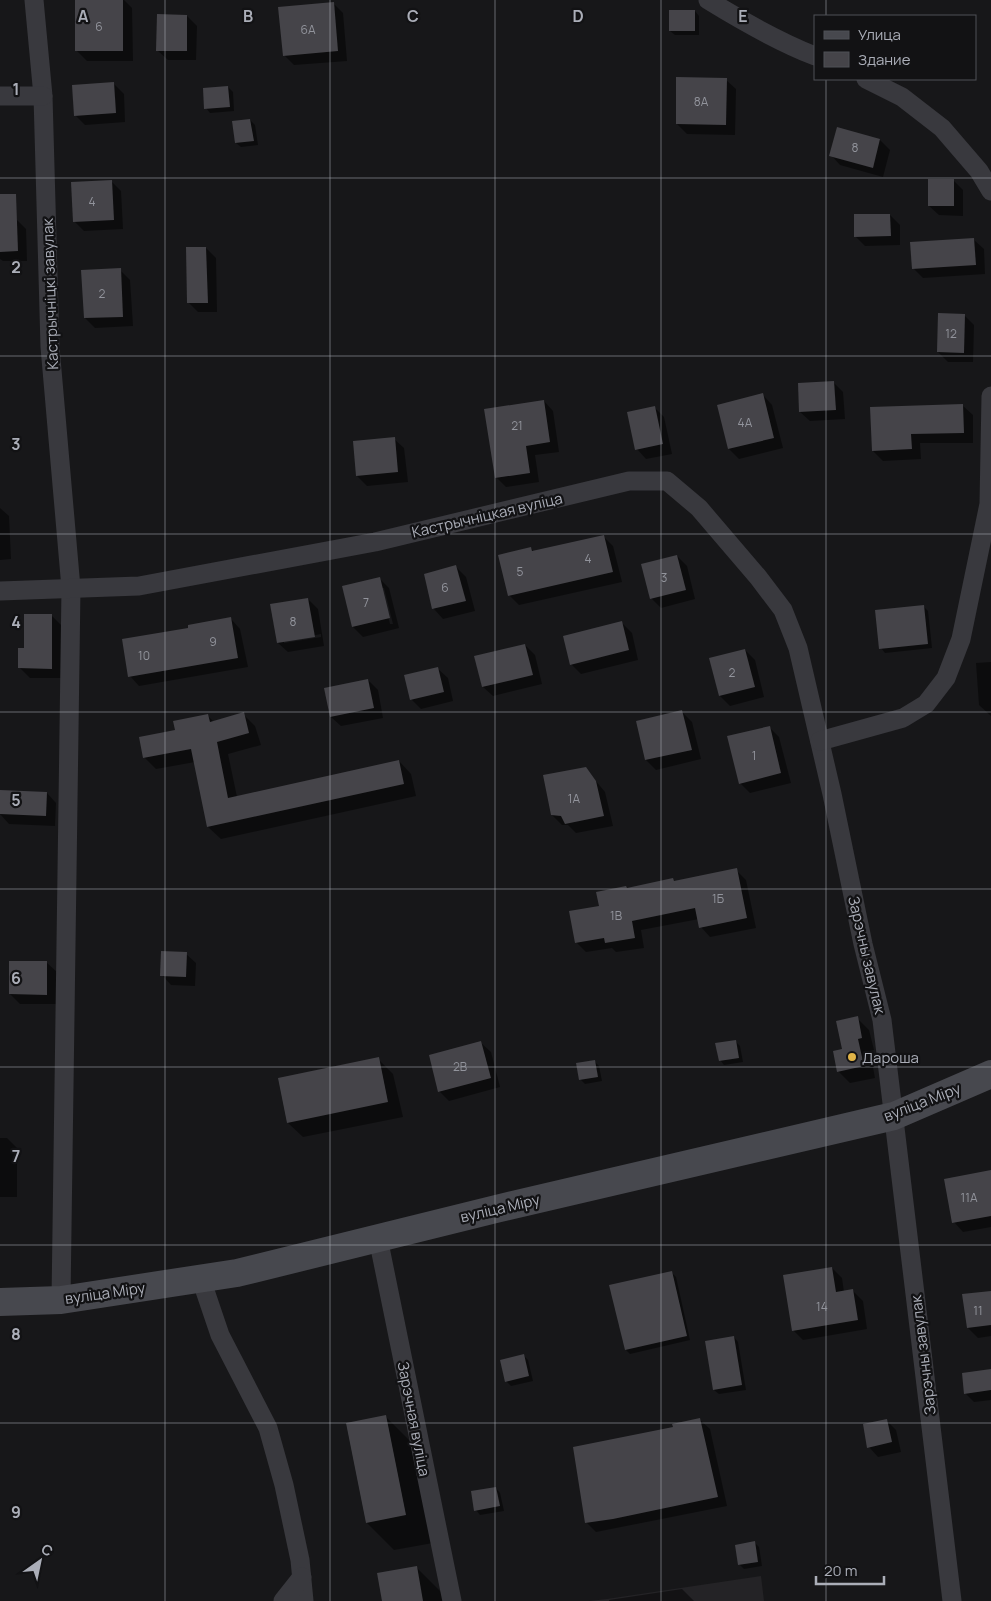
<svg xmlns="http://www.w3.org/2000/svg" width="991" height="1601" font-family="Manrope,sans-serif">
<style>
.built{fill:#242326}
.shadow{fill:#0007;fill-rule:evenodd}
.building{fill:#454449}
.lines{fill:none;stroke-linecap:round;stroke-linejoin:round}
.street{stroke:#39393e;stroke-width:19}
.secondary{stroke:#47484e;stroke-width:28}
.grid{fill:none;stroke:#abaeb8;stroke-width:1;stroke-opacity:0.55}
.poi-dot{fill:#e1b448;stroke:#121214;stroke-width:2}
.labels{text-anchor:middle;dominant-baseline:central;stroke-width:4.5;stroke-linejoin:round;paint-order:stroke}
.number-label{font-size:12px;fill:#92949c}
.street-label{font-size:15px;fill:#abaeb8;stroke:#121214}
.poi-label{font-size:15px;fill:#abaeb8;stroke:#121214;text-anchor:start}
.grid-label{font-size:16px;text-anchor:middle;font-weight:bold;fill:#abaeb8;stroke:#121214;stroke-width:4.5;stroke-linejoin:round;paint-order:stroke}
</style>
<rect width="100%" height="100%" fill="#171719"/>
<!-- built -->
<path class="built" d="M761,1576L764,1601H589L607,1599Z"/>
<!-- shadow -->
<g class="shadow">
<path d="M76,0H124L132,8L133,61H87L77,51Z"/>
<path d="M333,3L343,13L347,61L294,65L284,55Z"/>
<path d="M695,11L699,16V35H675L670,31Z"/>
<path d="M187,16L197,26L196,60H168L158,51Z"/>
<path d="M726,80L736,89L735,135L687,134L677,124Z"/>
<path d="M114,84L124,94L125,122L85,125L75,115Z"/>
<path d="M228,87L233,92L234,111L210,113L206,108Z"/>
<path d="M250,120L255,125L258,145L241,147L236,143Z"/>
<path d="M838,129L880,140L890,150L883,177L840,165L831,155Z"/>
<path d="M953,180L963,190V216L939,215L929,206Z"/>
<path d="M111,181L121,191L123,229L84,231L74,221Z"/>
<path d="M890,215L900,225V245L865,246L855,236Z"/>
<path d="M16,219L26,229L27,261H3L0,259V220Z"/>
<path d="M974,240L984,249L985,274L923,278L913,268Z"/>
<path d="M206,248L216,258L217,312H198L188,302Z"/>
<path d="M120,270L130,280L133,326L95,328L85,318Z"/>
<path d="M964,315L974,325L973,362H948L938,352Z"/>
<path d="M833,382L843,392L845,419L810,421L800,412Z"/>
<path d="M763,395L772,405L783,448L739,459L729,449L718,406Z"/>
<path d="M544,401L553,411L559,452L535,455L539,482L506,487L496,477Z"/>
<path d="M963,406L973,415V443H920L921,459L883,461L873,451Z"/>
<path d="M654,407L664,417L672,454L646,459L637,449Z"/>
<path d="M394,439L404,448L408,482L367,486L357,476Z"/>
<path d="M0,508L9,516L11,559L0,560Z"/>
<path d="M603,536L613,546L622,582L519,605L509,595L531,548L534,552Z"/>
<path d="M677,556L687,566L695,599L661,608L651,598Z"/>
<path d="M456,567L466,577L475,611L443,619L434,609L425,575Z"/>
<path d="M379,578L389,588L399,628L363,637L353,627L344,587ZM381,588H384L393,624H390Z"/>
<path d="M308,599L318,609L324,646L288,652L278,643ZM321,634V637L284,643V641Z"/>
<path d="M924,607L928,611L932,648L885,653L881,648Z"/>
<path d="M51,615L61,625V678H30L20,668L25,650Z"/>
<path d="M231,619L240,629L248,667L139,686L130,676L190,629Z"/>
<path d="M622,623L632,633L638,660L581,674L571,664Z"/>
<path d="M525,645L535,655L542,684L493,696L483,687Z"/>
<path d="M745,650L755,660L764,697L730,706L720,696Z"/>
<path d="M991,662V716L979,705L976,663Z"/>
<path d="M438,669L448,678L453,701L421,709L411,699Z"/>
<path d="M368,680L378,690L383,718L341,726L331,717Z"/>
<path d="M682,712L692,722L701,759L656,770L646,760Z"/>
<path d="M243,714L255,726L261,745L228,754L237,797L399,761L411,774L416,796L221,839L208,827L195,762L156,769L144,757L176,731L207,715L214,722Z"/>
<path d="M769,727L779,737L791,783L750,793L740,783Z"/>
<path d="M586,769L605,792L613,826L576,833L568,825H562L552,815Z"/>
<path d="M1,791L47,793L56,803L55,826L9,824L0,814Z"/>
<path d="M736,870L746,880L756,928L710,937L701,927L699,919L641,930L644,948L616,952L612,948L586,952L576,942L600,907L628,890L673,880L676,882Z"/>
<path d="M186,954L196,963L195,986L171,985L162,975Z"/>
<path d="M47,963L57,972V1004H20L10,994Z"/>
<path d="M857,1018L869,1030L874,1050L870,1051L875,1078L850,1083L838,1071L844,1050Z"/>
<path d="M735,1041L740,1046L743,1062L724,1065L720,1060Z"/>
<path d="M481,1043L491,1052L500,1087L449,1101L439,1091Z"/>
<path d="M378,1059L393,1074L403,1117L303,1137L288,1123Z"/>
<path d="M594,1061L599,1066L602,1081L585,1084L580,1079Z"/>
<path d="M0,1138H7L17,1148V1197H0Z"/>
<path d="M991,1172V1227L963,1232L954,1222Z"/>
<path d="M832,1268L842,1278L844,1292L853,1291L863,1301L867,1329L803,1340L793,1330Z"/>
<path d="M671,1272L676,1277L690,1340L630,1354L626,1350Z"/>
<path d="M991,1292V1336L978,1338L968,1328Z"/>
<path d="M734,1337L738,1342L746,1390L719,1394L714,1390Z"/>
<path d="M523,1355L528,1360L533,1381L511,1386L506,1381Z"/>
<path d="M991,1370V1400L974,1402L965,1393Z"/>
<path d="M386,1417L413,1444L433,1543L394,1550L367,1523Z"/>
<path d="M700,1420L710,1429L727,1506L596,1532L586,1522L675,1428Z"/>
<path d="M886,1420L896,1430L901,1452L878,1457L869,1447Z"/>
<path d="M496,1488L500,1493L504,1511L480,1515L476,1510Z"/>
<path d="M755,1543L759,1547L762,1566L744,1569L739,1564Z"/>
<path d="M416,1567L444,1595L445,1601H384Z"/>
<path d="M682,1589L694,1601H609V1600Z"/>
</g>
<!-- building -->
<g class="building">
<rect x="75" y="0" width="48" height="51"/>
<path d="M334,2L338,51L283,56L278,7Z"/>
<rect x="669" y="10" width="26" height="21"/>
<path d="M157,14L187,15V51H156Z"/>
<path d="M676,77L727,78L726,125L676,124Z"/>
<path d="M114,82L116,113L74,116L72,85Z"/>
<path d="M228,86L230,107L204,109L203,88Z"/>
<path d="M250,119L254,141L235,143L232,121Z"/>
<path d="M837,127L880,139L873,168L829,156Z"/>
<rect x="928" y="179" width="26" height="27"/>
<path d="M112,180L114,220L73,222L71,182Z"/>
<path d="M0,194H16L18,251L0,252Z"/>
<path d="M854,214H890L891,236L854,237Z"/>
<path d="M974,238L976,265L912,269L910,242Z"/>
<path d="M186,247H206L208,303H187Z"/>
<path d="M121,268L123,317L84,318L81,270Z"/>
<path d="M938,313L965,314L964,353L937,352Z"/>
<path d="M834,381L836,410L799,412L798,383Z"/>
<path d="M763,393L774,438L728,449L717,405Z"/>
<path d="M544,400L550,442L526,446L530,473L495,478L484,409Z"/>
<path d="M963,404L964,433L911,434L912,449L872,451L870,407Z"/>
<path d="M655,406L663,444L635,450L627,412Z"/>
<path d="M395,437L398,472L356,476L353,441Z"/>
<path d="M604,535L613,572L508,596L498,555L531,547L532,551Z"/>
<path d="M677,555L686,590L650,599L641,564Z"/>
<path d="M456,565L466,601L432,609L424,574Z"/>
<path d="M380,577L390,618L352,627L342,586Z"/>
<path d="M308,598L315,637L277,643L270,604Z"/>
<path d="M924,605L928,644L879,649L875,610Z"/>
<path d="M24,614H52V669L18,668V648H24Z"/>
<path d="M231,617L238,658L128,677L122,639L188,628V625Z"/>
<path d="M622,621L629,650L570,665L563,636Z"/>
<path d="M525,644L533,675L482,687L474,656Z"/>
<path d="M745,649L755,687L719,696L709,658Z"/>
<path d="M438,667L444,692L410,700L404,675Z"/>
<path d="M368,679L374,708L330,717L324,688Z"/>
<path d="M682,710L692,750L645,760L636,721Z"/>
<path d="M244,712L249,733L217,742L228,798L399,760L404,784L207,827L191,749L143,758L139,737L175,730L173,721L208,714L210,722Z"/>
<path d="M770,726L781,773L739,784L727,736Z"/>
<path d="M586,767L596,781L604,816L565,824L561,816L551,815L543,775Z"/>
<path d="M0,790L47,792L46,816L0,814Z"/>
<path d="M737,868L747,918L699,928L695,908L632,921L635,938L605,943L604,938L575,943L569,911L599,906L596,892L626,886L627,888L673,878L674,881Z"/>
<path d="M161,951L187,952L186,977L160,976Z"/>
<path d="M9,961H47V995L9,994Z"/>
<path d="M858,1016L862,1038L858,1039L864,1066L837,1072L833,1051L842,1049L836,1021Z"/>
<path d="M736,1040L739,1058L719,1061L715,1043Z"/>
<path d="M481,1041L491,1078L438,1092L429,1055Z"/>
<path d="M379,1057L388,1102L287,1123L278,1078Z"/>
<path d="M595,1060L598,1077L579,1080L576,1063Z"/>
<path d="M991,1170V1216L952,1223L944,1179Z"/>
<path d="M832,1267L836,1292L853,1289L858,1320L792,1331L783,1275Z"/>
<path d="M672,1271L687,1336L625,1350L609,1285Z"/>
<path d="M991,1291V1325L967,1328L962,1294Z"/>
<path d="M734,1336L742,1385L713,1390L705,1341Z"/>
<path d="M524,1354L529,1376L505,1382L500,1360Z"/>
<path d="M991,1369V1390L964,1394L962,1373Z"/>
<path d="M386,1415L406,1515L366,1523L346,1423Z"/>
<path d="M700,1418L718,1497L613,1519L585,1523L573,1447L673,1427L672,1424Z"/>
<path d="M887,1419L892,1442L867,1448L863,1424Z"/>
<path d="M496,1487L500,1506L474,1511L471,1491Z"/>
<path d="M755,1541L758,1562L738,1565L735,1545Z"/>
<path d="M417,1566L423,1601H382L377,1573Z"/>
</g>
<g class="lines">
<!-- street -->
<g class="street">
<path d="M34,0L43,96L50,347L71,588L61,1300"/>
<path d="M708,0C742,21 777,41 815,56"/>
<path d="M866,79L902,97L942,128L979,171L991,191"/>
<path d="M0,96H43"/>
<path d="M0,591L139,586L375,542L629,481H667L699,508L758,577L783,610L798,648L832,794L863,944L882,1020L952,1601"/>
<path d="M820,741L903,718L926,704L946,678L961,639L989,504L991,396"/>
<path d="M378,1238L452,1601"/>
<path d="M201,1279L220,1335L268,1428L284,1485L300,1560L304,1601"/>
<path d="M283,1601L302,1577"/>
</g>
<!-- secondary -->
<path class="secondary" d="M0,1302L61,1300L237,1273L496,1209L894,1116L991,1074"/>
</g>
<!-- grid -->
<path class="grid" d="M165,0V1601M330,0V1601M495,0V1601M661,0V1601M826,0V16M826,79V1601M0,178H991M0,356H991M0,534H991M0,712H991M0,889H991M0,1067H991M0,1245H991M0,1423H991"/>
<!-- markers -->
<circle class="poi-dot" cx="852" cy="1057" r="5"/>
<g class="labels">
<!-- number labels -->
<g class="number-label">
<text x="99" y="26">6</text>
<text x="308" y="29">6А</text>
<text x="701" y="101">8А</text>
<text x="855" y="147">8</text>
<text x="92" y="201">4</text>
<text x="102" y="293">2</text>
<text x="951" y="333">12</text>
<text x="745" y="422">4А</text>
<text x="517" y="425">21</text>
<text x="588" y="558">4</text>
<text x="520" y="571">5</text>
<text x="664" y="577">3</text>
<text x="445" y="587">6</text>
<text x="366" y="602">7</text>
<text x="293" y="621">8</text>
<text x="213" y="641">9</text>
<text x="144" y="655">10</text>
<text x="732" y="672">2</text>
<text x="754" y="755">1</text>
<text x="574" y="798">1А</text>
<text x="718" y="898">1Б</text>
<text x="616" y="915">1В</text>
<text x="460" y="1066">2В</text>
<text x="969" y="1197">11А</text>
<text x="822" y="1306">14</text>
<text x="978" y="1310">11</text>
</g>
<!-- street labels -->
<g class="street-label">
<text transform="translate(50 294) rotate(-92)">Кастрычніцкі завулак</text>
<text transform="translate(487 515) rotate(-13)">Кастрычніцкая вуліца</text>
<text transform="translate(867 955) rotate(77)">Зарэчны завулак</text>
<text transform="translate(922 1102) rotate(-21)">вуліца Міру</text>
<text transform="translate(500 1208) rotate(-13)">вуліца Міру</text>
<text transform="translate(105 1293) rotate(-8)">вуліца Міру</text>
<text transform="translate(923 1355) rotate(-97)">Зарэчны завулак</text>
<text transform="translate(414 1419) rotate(79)">Зарэчная вуліца</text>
</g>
<!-- poi labels -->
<g class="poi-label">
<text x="862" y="1057">Дароша</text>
</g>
</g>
<g class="grid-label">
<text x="83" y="22">A</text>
<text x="248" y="22">B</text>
<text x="413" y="22">C</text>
<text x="578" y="22">D</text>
<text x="743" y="22">E</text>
<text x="16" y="95">1</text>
<text x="16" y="273">2</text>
<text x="16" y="450">3</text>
<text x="16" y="628">4</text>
<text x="16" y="806">5</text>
<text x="16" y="984">6</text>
<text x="16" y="1162">7</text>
<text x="16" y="1340">8</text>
<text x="16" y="1518">9</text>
</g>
<!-- legend -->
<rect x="814" y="15" width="162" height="65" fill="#121214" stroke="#4f5056"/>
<rect x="824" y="31" width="25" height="8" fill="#47484e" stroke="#4f5056"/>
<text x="858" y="40" font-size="15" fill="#abaeb8">Улица</text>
<rect x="824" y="52" width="25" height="15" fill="#454449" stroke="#4f5056"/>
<text x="858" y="65" font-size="15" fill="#abaeb8">Здание</text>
<!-- north arrow -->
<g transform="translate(40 1561) rotate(33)" stroke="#121214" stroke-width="4" paint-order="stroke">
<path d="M0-4L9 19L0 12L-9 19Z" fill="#abaeb8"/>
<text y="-8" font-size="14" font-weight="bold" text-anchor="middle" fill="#abaeb8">С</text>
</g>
<!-- scale -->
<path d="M816 1576v8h68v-8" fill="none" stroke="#abaeb8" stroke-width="2.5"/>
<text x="824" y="1576" font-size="15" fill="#abaeb8" stroke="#121214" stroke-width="4" paint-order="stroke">20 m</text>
</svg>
